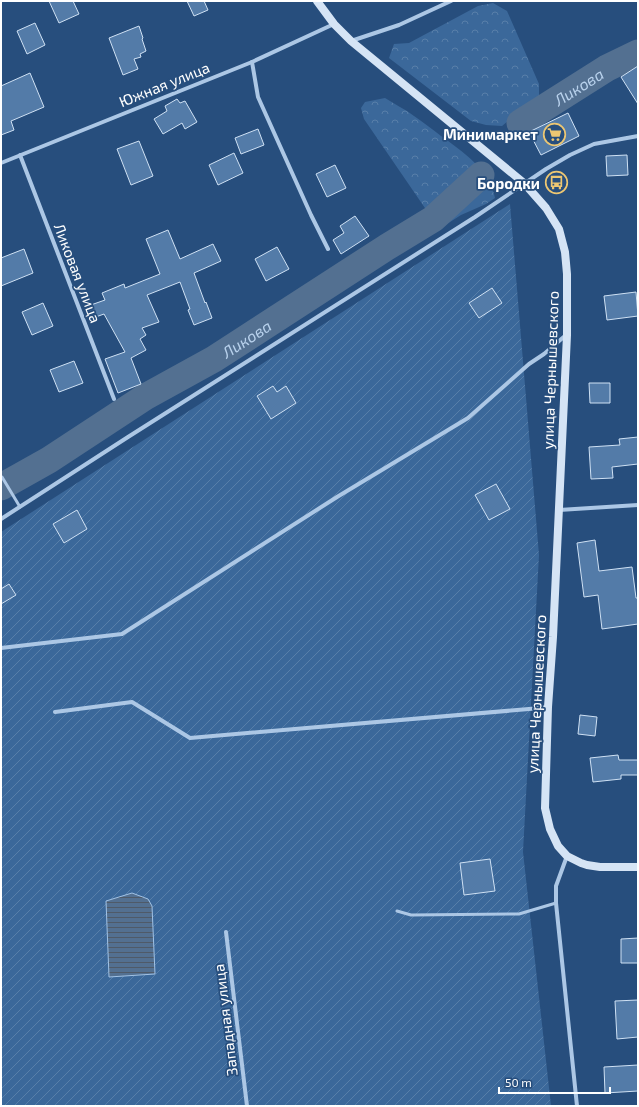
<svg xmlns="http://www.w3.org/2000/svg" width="639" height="1107" font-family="'Exo 2',sans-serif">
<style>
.forest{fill:url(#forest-crowns)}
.garden{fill:url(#garden-furrows)}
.water{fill:url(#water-rules);stroke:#a1c2e5}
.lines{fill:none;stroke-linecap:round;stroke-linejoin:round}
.river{stroke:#537091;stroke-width:27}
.building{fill:#537ba8;stroke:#cfe1f4}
.lane{stroke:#acc7e5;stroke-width:3}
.street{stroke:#acc7e5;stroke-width:4}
.secondary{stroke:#d5e4f5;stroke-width:8}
.labels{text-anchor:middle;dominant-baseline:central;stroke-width:3.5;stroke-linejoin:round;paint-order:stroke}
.street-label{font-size:15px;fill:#fff;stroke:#274e7d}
.poi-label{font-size:15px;font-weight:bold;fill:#fff;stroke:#274e7d;text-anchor:end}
.water-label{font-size:16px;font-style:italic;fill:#b8d1ec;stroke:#274e7d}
</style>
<defs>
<pattern id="forest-crowns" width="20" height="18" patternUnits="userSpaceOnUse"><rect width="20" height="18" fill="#3b689a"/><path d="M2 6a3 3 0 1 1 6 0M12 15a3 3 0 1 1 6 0" fill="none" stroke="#587fa9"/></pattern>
<pattern id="garden-furrows" width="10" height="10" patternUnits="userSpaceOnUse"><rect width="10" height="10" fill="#3b689a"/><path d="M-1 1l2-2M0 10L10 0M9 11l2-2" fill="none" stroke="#587fa9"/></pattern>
<pattern id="water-rules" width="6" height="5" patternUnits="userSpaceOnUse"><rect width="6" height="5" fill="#537091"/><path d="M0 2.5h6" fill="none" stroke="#4f5a68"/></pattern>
</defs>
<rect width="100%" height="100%" fill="#274e7d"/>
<!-- forest -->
<g class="forest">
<path d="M493,3L507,11L539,84V99L530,112L514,116L502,126L486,125L471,121L389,58L394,44L409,43L478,6Z"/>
<path d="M385,98C394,104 405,109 414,116C423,122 432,129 441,136C463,152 490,170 495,198L486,204L461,215L395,257L382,262L369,261L365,257L369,251L417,220L423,216L427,211L364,119L361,108L365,102Z"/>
</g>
<!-- garden -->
<path class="garden" d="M510,204L539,555L523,852L551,1106H1V532Z"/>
<!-- water -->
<path class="water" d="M132,893L148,899L152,906L155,974L109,977L106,901Z"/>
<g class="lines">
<!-- river -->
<g class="river">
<path id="s1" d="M520,123L607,68L638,53"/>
<path id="s2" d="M1,487L49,460L145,397L214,359L387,247L433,219L481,175"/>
</g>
</g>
<!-- building -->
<g class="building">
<path d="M49,1H73L79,14L59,23Z"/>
<path d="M187,1H204L208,10L194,16Z"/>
<path d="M35,23L45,45L27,54L17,31Z"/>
<path d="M139,26L143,38L142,39L146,51L140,54L141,57L134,59L138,69L123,75L109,38Z"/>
<path d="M638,66V104L621,77Z"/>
<path d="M30,73L44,107L11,121L14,130L1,135V86Z"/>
<path d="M177,99L180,103L185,101L197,122L185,129L182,123L163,134L154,119L167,111L165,106Z"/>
<path d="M568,113L579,136L541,155L529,132Z"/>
<path d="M258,129L264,145L241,154L235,138Z"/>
<path d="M139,141L153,176L131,185L117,149Z"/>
<path d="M234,153L243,173L218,185L209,165Z"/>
<path d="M627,155L628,175L607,176L606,156Z"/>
<path d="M335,165L346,188L327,197L316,174Z"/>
<path d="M355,216L369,236L341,254L333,240L344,233L340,226Z"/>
<path d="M168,230L180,259L213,244L221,261L194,273L205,303L206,302L212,318L194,325L188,310L190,309L180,282L147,295L159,322L142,328L146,335L140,339L146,350L131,358L141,384L118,393L105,359L125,352L104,314L93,318L88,306L105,300L102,293L124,284L125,288L160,274L146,239Z"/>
<path d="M277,247L289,269L266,281L255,259Z"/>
<path d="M24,249L33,273L1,286V258Z"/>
<path d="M492,288L502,303L479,318L469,303Z"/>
<path d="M636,292L638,316L607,320L604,296Z"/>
<path d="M43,303L53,326L32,335L22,312Z"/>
<path d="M74,361L83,383L59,392L50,370Z"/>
<path d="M589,383H610V403H590Z"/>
<path d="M273,386L277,392L286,386L296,403L271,419L257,396Z"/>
<path d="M638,437V464L612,467L613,478L591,479L589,447L620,445L619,439Z"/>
<path d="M496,484L510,509L489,520L475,495Z"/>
<path d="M77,510L87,529L64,543L53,524Z"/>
<path d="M595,540L599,571L632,567L636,598H638V624L602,629L598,595L584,597L577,543Z"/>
<path d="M9,584L16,595L1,604V589Z"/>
<path d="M580,715L597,717L595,736L578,734Z"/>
<path d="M618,755L619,760H638V775H621V779L593,782L590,758Z"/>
<path d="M490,859L495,891L464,895L460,863Z"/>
<path d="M638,938V963H621V939Z"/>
<path d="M638,1000V1037L617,1039L615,1001Z"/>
<path d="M638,1065V1091L605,1093L604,1067Z"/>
</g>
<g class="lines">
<!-- lane -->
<g class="lane">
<path d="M2,477L20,507"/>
<path d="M397,911L411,915L519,914L556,903"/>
</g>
<!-- street -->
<g class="street">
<path d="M351,41L399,25L451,1"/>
<path d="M252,62L258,97L311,215L328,249"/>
<path d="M20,155L114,399"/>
<path d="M1,163L252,62L334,24"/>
<path d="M559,510L638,505"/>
<path d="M1,519L128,437L475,217L546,169L570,155L594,144L638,136"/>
<path d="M1,648L122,634L337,497L468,418L529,364L544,354L566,335"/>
<path d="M55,712L132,702L190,738L529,709L548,707"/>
<path d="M567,856L556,886V903L577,1106"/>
<path d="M226,932L247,1106"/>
</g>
<!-- secondary -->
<path class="secondary" d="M317,1L334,24L351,41L524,183L546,208L559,229L565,252L567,274V335L553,637L548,707L545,808L550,829L558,846L567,856L581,863L587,865L600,867H638"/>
</g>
<!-- icons -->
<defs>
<symbol id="supermarket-ring" viewBox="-11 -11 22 22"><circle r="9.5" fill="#274e7d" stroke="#edc772" stroke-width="1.5"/><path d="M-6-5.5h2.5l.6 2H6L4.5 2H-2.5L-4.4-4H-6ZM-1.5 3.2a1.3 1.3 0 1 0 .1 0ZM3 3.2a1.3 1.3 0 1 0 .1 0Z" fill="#edc772"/></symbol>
<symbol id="bus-ring" viewBox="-11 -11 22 22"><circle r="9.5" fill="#274e7d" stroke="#edc772" stroke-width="1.5"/><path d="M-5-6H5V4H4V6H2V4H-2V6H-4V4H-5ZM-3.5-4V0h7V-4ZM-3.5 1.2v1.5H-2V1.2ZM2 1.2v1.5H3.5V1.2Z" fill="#edc772"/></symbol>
</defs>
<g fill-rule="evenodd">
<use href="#supermarket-ring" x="542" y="122" width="25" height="25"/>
<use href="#bus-ring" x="544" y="170" width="25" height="25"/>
</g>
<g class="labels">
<!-- street labels -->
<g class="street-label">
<text transform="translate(164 84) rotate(-22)">Южная улица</text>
<text transform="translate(78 273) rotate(69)">Ликовая улица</text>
<text transform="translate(550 370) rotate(-88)">улица Чернышевского</text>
<text transform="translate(536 694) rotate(-87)">улица Чернышевского</text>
<text transform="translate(225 1020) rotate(-97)">Западная улица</text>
</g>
<!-- poi labels -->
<g class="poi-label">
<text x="538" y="134">Минимаркет</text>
<text x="540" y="183">Бородки</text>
</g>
<!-- water labels -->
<g class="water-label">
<text stroke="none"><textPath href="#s1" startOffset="69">Ликова</textPath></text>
<text stroke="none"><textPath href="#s2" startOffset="287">Ликова</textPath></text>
</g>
</g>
<!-- border -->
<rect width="639" height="1107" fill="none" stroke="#ffffff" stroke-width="4"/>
<!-- scale -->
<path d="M499 1087v6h111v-6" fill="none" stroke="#ffffff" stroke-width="2"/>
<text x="505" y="1087" font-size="12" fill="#ffffff" stroke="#274e7d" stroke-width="3" paint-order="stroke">50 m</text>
</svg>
